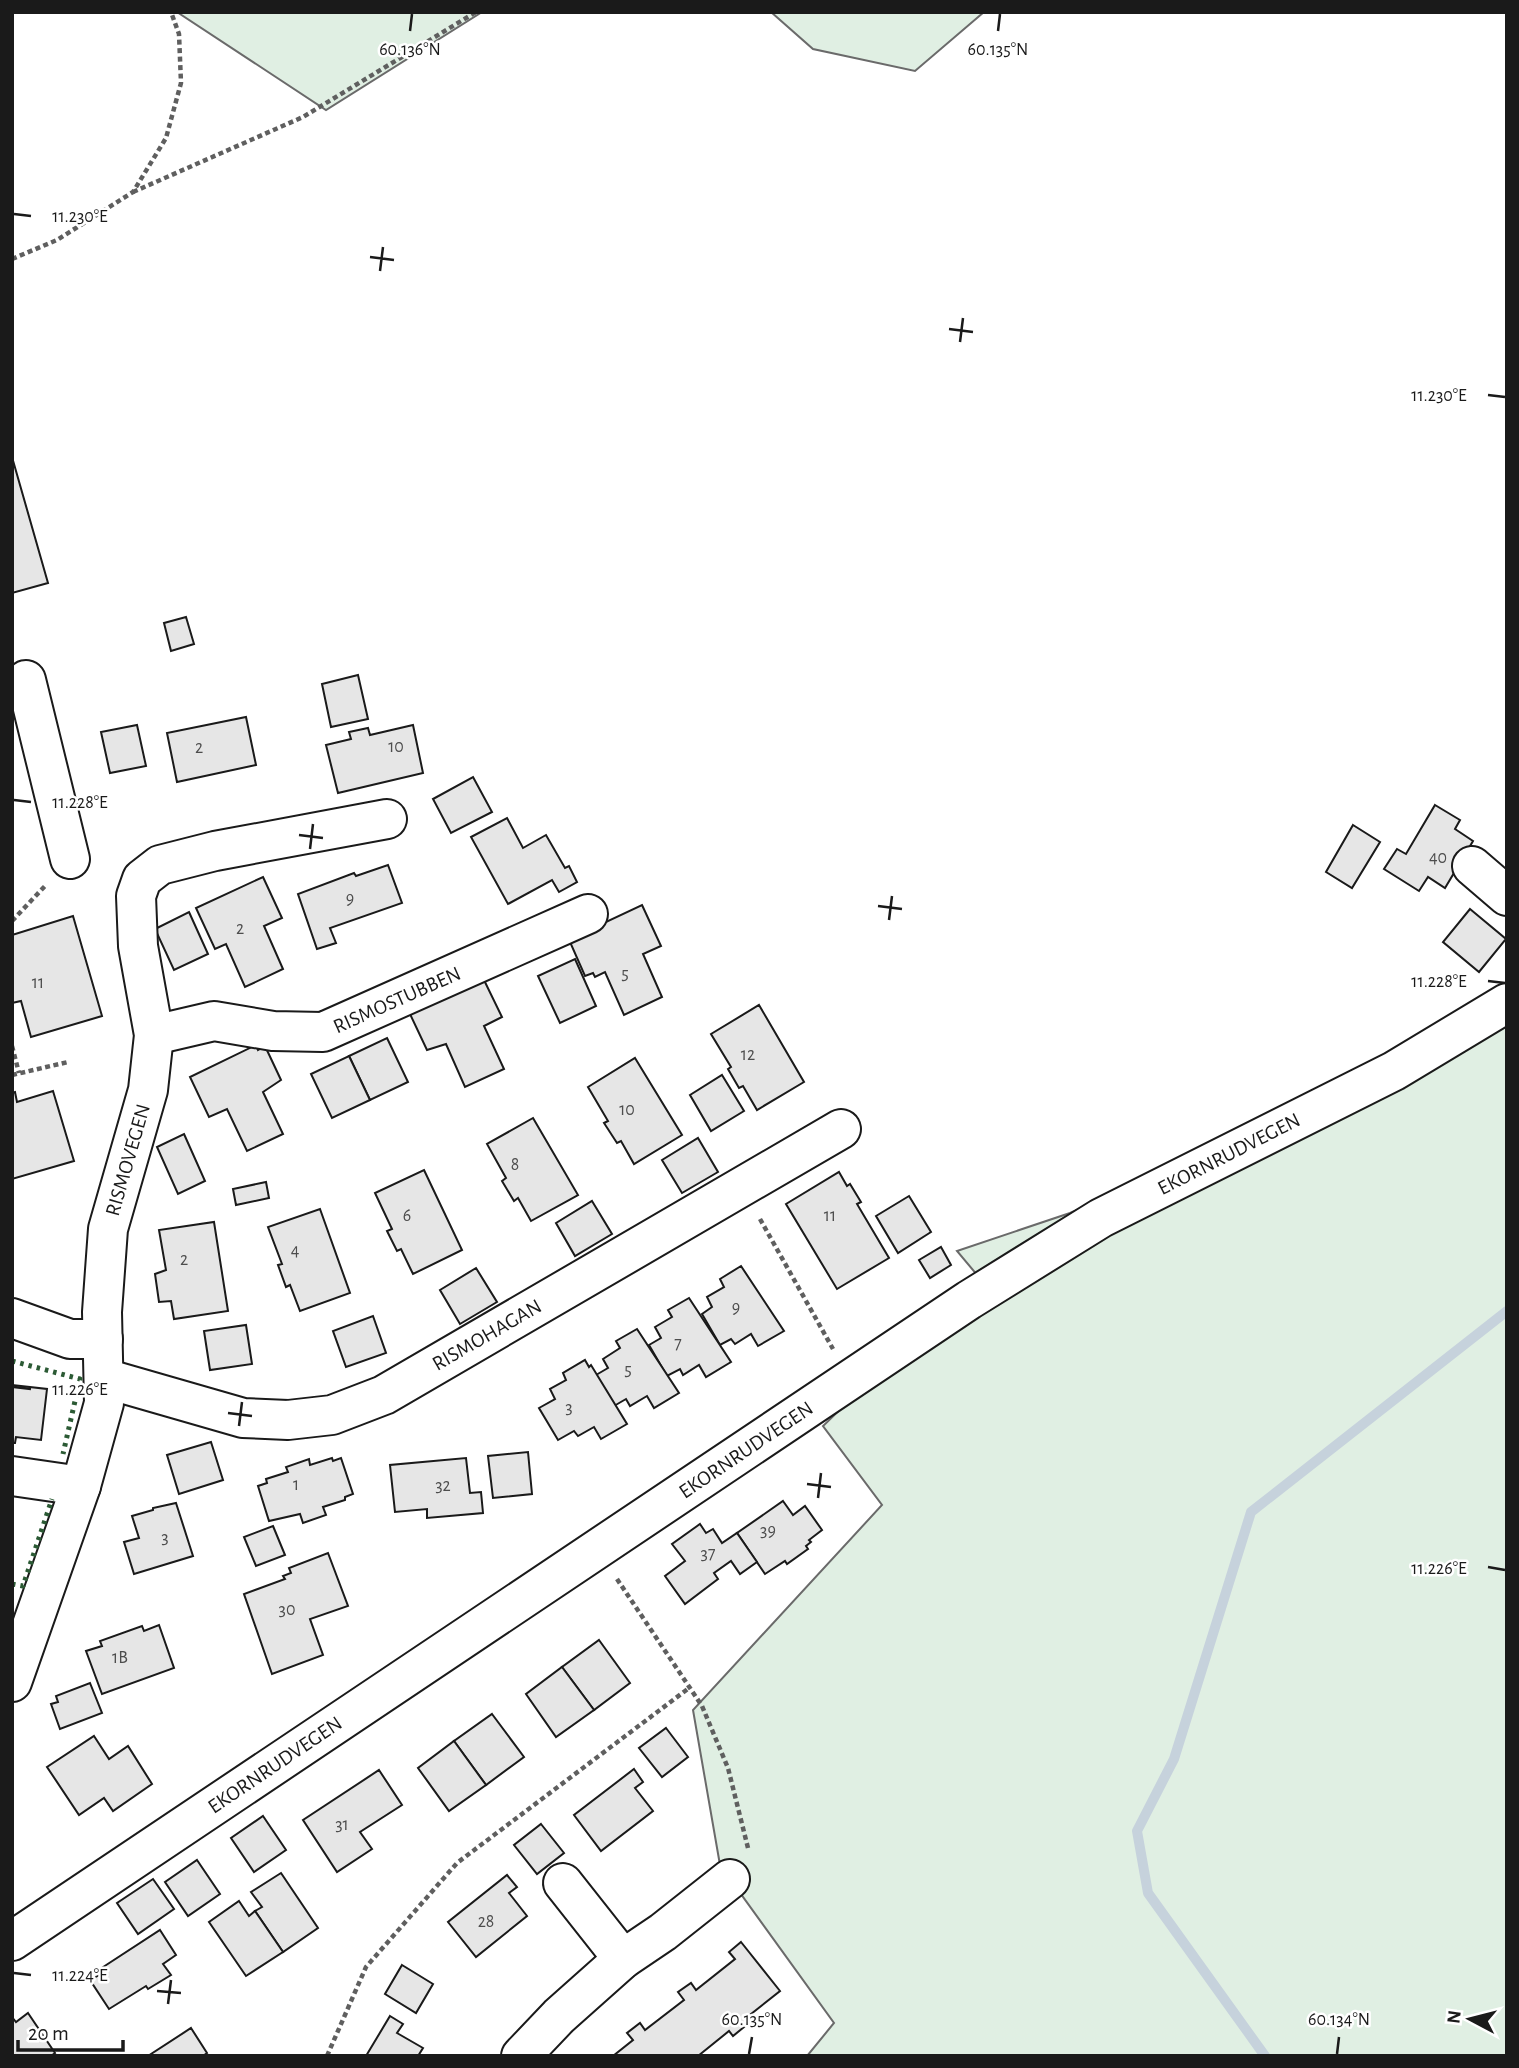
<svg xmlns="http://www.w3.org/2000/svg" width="1519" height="2068" font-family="'Alegreya Sans',sans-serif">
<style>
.green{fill:#e0efe3;stroke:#6a6a6a;stroke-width:2}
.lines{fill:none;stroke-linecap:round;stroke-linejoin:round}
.stream{stroke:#c6d2dc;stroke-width:10}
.building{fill:#e6e6e6;stroke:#1a1a1a;stroke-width:2}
.minor-casing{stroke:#1a1a1a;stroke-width:42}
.major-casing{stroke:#1a1a1a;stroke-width:42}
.path{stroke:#5f5f5f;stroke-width:4.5;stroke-dasharray:5 3.5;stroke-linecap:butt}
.minor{stroke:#fff;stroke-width:38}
.major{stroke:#fff;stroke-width:38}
.hedge{stroke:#2b5a34;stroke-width:5;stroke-dasharray:3.5 5;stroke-linecap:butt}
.ticks{fill:none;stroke:#1a1a1a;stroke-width:2.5}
.labels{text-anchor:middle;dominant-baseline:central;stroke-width:5;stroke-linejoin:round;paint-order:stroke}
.number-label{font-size:18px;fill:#4d4d4d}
.street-label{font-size:21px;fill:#1a1a1a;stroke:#fff}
.ticks-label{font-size:18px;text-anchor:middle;fill:#1a1a1a;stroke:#fff;stroke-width:5;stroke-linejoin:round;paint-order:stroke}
</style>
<rect width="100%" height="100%" fill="#fff"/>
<!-- green -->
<g class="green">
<path d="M177,12H482L326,110Z"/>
<path d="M771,12H984L915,71L813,49Z"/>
<path d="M1507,988V2056H807L834,2023L720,1865L693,1710L882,1505L823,1426L978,1276L957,1251L1070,1213L1258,1131Z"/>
</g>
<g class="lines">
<!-- stream -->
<path class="stream" d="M1265,2056L1148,1893L1137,1831L1174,1759L1251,1512L1507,1311"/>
</g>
<!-- building -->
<g class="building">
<path d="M12,457L48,583L12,593Z"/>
<path d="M186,617L194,644L171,651L164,623Z"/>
<path d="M358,675L368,719L331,727L322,684Z"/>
<path d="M246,717L256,765L177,782L167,733Z"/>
<path d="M137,725L146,766L110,773L101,732Z"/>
<path d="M413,725L423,773L338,793L326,745L351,739L349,732L368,728L370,735Z"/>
<path d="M473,777L492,812L451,833L433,799Z"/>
<path d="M1435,805L1460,820L1455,829L1473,841L1445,888L1428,877L1419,891L1384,869L1397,849L1406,854Z"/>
<path d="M507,818L523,848L546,835L565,868L569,866L577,882L559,892L552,880L508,904L471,837Z"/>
<path d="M1353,825L1380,842L1352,888L1326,872Z"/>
<path d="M388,865L402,903L330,928L336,943L317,949L298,894L354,873L356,876Z"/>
<path d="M263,877L282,918L264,926L283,969L245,987L226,944L215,949L196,908Z"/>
<path d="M642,905L661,946L643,954L662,997L624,1015L605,972L595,977L593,973L585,976L570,942L576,936Z"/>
<path d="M1470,909L1506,939L1479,972L1443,942Z"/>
<path d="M189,912L208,954L174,970L155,929Z"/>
<path d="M73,916L102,1016L31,1037L21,1001L12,1003V935Z"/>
<path d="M575,959L596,1006L560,1023L538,976Z"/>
<path d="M483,978L502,1017L484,1026L504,1069L465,1087L446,1044L427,1050L410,1014Z"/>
<path d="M759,1005L804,1082L757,1110L743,1086L739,1088L728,1069L731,1067L711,1034Z"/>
<path d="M387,1038L408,1082L370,1100L349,1056Z"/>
<path d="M256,1045L258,1050L265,1046L281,1080L263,1092L283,1134L247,1151L227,1109L209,1117L190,1077Z"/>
<path d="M349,1056L370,1100L332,1118L311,1074Z"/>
<path d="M635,1058L682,1135L634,1164L621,1141L617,1143L604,1123L608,1121L588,1087Z"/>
<path d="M722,1075L744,1111L711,1131L690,1095Z"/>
<path d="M53,1091L74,1161L12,1179V1093L15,1092L17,1102Z"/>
<path d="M533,1118L578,1195L531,1221L518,1198L514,1201L502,1181L506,1178L487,1144Z"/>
<path d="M184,1134L205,1181L178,1194L157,1147Z"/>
<path d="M698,1138L718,1172L682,1193L662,1160Z"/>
<path d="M424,1170L462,1250L413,1274L401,1249L397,1251L387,1231L392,1229L375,1193Z"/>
<path d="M839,1172L847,1186L850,1184L861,1202L857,1204L889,1258L837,1289L786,1204Z"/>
<path d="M266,1182L269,1198L236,1205L233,1189Z"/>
<path d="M909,1196L931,1232L898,1253L876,1216Z"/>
<path d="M592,1201L612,1234L575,1256L556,1223Z"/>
<path d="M320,1209L350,1293L300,1311L290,1285L286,1287L278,1265L282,1264L268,1227Z"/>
<path d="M214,1222L228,1311L174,1319L171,1301L159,1302L155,1274L166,1270L159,1230Z"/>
<path d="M941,1247L951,1265L930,1278L919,1260Z"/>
<path d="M741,1266L784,1331L758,1346L751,1334L735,1344L731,1339L720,1345L702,1314L712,1307L707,1297L724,1287L720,1279Z"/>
<path d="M476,1268L497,1302L460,1324L440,1290Z"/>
<path d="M689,1298L731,1362L706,1377L699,1365L683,1375L680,1369L667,1376L649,1345L661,1338L655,1327L672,1317L668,1310Z"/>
<path d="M373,1316L386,1353L346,1367L333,1331Z"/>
<path d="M246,1325L252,1364L210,1370L204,1331Z"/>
<path d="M637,1329L679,1393L654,1408L647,1396L630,1406L626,1399L614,1406L596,1375L608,1368L603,1359L620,1348L616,1341Z"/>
<path d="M585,1360L589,1367L591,1365L627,1424L601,1439L594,1427L578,1436L574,1431L558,1440L539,1408L555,1399L550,1389L566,1380L563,1373Z"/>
<path d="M12,1385L47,1389L41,1440L16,1437L15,1443H12Z"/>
<path d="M211,1442L223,1480L179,1494L167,1455Z"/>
<path d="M528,1452L532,1494L493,1498L488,1456Z"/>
<path d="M332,1458L333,1461L341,1458L353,1494L345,1497V1500L323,1507L326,1515L303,1523L300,1514L269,1521L258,1486L267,1483L266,1479L288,1472L286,1467L309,1459L310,1465Z"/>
<path d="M466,1458L470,1493L481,1492L483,1513L427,1518V1509L395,1512L390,1465Z"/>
<path d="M783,1501L793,1515L805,1506L822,1530L809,1540L811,1542L806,1546L808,1549L787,1564L785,1561L765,1574L737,1533Z"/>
<path d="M176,1503L193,1556L134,1574L124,1542L139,1538L132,1516L153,1510V1508Z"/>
<path d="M700,1524L706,1533L713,1529L722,1543L737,1533L757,1562L740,1574L731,1561L714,1573L718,1579L685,1604L665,1576L685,1561L672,1544Z"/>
<path d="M273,1526L285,1555L256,1566L244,1537Z"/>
<path d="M328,1553L348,1606L310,1619L323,1655L272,1674L244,1594L285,1579L283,1576L291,1573L289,1568Z"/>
<path d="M159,1625L174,1668L102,1694L86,1651L102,1646L100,1641L142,1626L144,1631Z"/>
<path d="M599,1640L630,1683L594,1710L562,1667Z"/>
<path d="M562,1667L594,1710L556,1737L526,1694Z"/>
<path d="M90,1683L102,1713L60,1729L51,1704L58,1702L56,1696Z"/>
<path d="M492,1714L524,1757L486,1785L454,1741Z"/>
<path d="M666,1728L688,1757L662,1777L639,1748Z"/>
<path d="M94,1736L109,1759L128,1746L152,1784L113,1811L104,1798L79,1815L47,1767Z"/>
<path d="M454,1741L486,1785L449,1811L418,1768Z"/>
<path d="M634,1769L643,1782L635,1788L653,1811L601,1851L574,1815Z"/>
<path d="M379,1770L402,1805L360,1832L372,1849L337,1872L303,1820Z"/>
<path d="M263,1816L286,1850L254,1872L231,1838Z"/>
<path d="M541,1824L564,1853L537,1874L514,1845Z"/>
<path d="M197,1860L220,1894L188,1916L165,1882Z"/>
<path d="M281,1873L318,1928L283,1952L255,1911L262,1907L251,1892Z"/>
<path d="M507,1875L517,1887L509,1893L527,1916L476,1957L448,1922Z"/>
<path d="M153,1879L174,1909L138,1934L117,1903Z"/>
<path d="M239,1901L249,1916L255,1911L283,1952L246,1976L209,1922Z"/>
<path d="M160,1930L176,1955L163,1964L171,1975L148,1989L146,1986L109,2009L90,1980L99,1975L97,1971Z"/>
<path d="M741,1942L780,1991L746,2018L749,2023L733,2036L729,2031L698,2056H613L633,2040L627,2033L640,2023L645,2030L684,2000L678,1992L691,1983L696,1990L735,1959L729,1952Z"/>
<path d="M402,1965L433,1984L416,2013L385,1994Z"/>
<path d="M28,2013L55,2053L51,2056H12V2017L16,2022Z"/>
<path d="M390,2016L403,2024L397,2033L423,2048L418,2056H366Z"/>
<path d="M191,2028L207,2053L203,2056H148Z"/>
</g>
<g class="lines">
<defs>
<g id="minor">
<path d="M26,680L70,859"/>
<path d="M1472,866L1507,896"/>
<path d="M154,1035L214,1021L273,1031L323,1032L588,914"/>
<path d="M12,1318L70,1339H103"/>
<path d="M104,1378L243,1418L288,1420L332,1415L384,1395L841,1129"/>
<path d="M12,1476L81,1486"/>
<path d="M12,1682L81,1486L104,1403L102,1312L108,1229L148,1090L154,1035L138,946L136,896L142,879L160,865L215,851L387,819"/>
<path d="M563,1883L623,1959"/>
<path d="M521,2056L559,2016L623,1959L663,1932L730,1879"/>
</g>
<path id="major" d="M12,1941L969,1300L1101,1218L1394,1071L1507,1003"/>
</defs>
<!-- minor casing -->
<use href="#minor" class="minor-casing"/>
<!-- major casing -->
<use href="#major" class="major-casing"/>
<!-- path -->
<g class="path">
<path d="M133,192L303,117L476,12"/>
<path d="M12,259L57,240L133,192L166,138L181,83L179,34L171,12"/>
<path d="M12,921L45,886"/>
<path d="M12,1046L19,1073"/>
<path d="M12,1075L68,1062"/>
<path d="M760,1219L833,1349"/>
<path d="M617,1579L702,1706L728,1768L748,1848"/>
<path d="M327,2056L366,1967L457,1863L689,1688"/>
</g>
<!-- minor -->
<use href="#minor" class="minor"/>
<!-- major -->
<use href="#major" class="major"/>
<!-- hedge -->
<g class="hedge">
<path d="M12,1361L80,1379L63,1454"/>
<path d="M12,1584L23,1586L52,1499"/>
</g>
</g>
<!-- ticks -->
<path class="ticks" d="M410,31L412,14M998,31L1000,14M14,214L31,216M370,257L394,260M380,271L383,247M949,329L973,332M960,342L963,318M1488,395L1505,397M14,800L31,802M299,835L323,838M310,849L313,824M878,906L902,909M889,920L892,896M1488,981L1505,983M14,1387L31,1389M228,1413L252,1416M239,1426L242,1402M807,1484L831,1487M818,1498L821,1473M1488,1567L1505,1570M14,1973L31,1975M157,1991L181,1993M168,2004L171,1980M749,2054L752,2037M1337,2054L1339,2037"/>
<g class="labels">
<!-- number labels -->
<g class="number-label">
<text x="396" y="747">10</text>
<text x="199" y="748">2</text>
<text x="1438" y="858">40</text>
<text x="350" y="899">9</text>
<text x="240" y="929">2</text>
<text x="625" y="974">5</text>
<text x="38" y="983">11</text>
<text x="748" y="1055">12</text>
<text x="627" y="1110">10</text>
<text x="515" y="1165">8</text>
<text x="407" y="1216">6</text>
<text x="830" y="1216">11</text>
<text x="295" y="1251">4</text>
<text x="184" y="1260">2</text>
<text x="736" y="1308">9</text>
<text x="678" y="1344">7</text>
<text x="628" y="1370">5</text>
<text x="569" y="1408">3</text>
<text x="296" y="1485">1</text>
<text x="443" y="1486">32</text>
<text x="768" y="1531">39</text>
<text x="165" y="1538">3</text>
<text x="708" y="1554">37</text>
<text x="287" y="1610">30</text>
<text x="120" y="1658">1B</text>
<text x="342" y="1825">31</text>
<text x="486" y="1922">28</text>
</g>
<!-- street labels -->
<g class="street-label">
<text transform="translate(397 1000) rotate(-24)">RISMOSTUBBEN</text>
<text transform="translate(1229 1154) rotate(-27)">EKORNRUDVEGEN</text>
<text transform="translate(128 1160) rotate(-74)">RISMOVEGEN</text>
<text transform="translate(487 1335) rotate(-30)">RISMOHAGAN</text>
<text transform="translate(746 1450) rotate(-34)">EKORNRUDVEGEN</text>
<text transform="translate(275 1765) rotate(-34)">EKORNRUDVEGEN</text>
</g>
</g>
<g class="ticks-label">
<text x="410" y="55">60.136°N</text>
<text x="998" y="55">60.135°N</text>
<text x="80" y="222">11.230°E</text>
<text x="1439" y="401">11.230°E</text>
<text x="80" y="808">11.228°E</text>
<text x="1439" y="987">11.228°E</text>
<text x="80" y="1395">11.226°E</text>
<text x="1439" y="1574">11.226°E</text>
<text x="80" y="1981">11.224°E</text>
<text x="752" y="2025">60.135°N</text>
<text x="1339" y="2025">60.134°N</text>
</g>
<!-- border -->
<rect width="1519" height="2068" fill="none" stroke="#1a1a1a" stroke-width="28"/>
<!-- north arrow -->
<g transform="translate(1470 2019) rotate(277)" stroke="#ffffff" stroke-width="5" paint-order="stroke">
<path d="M0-5L12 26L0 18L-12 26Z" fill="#1a1a1a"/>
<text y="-10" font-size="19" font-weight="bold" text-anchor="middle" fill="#1a1a1a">N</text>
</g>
<!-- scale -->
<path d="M18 2040v10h105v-10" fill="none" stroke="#1a1a1a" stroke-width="3.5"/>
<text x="28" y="2040" font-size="21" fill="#1a1a1a" stroke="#ffffff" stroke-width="5" paint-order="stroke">20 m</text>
</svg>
